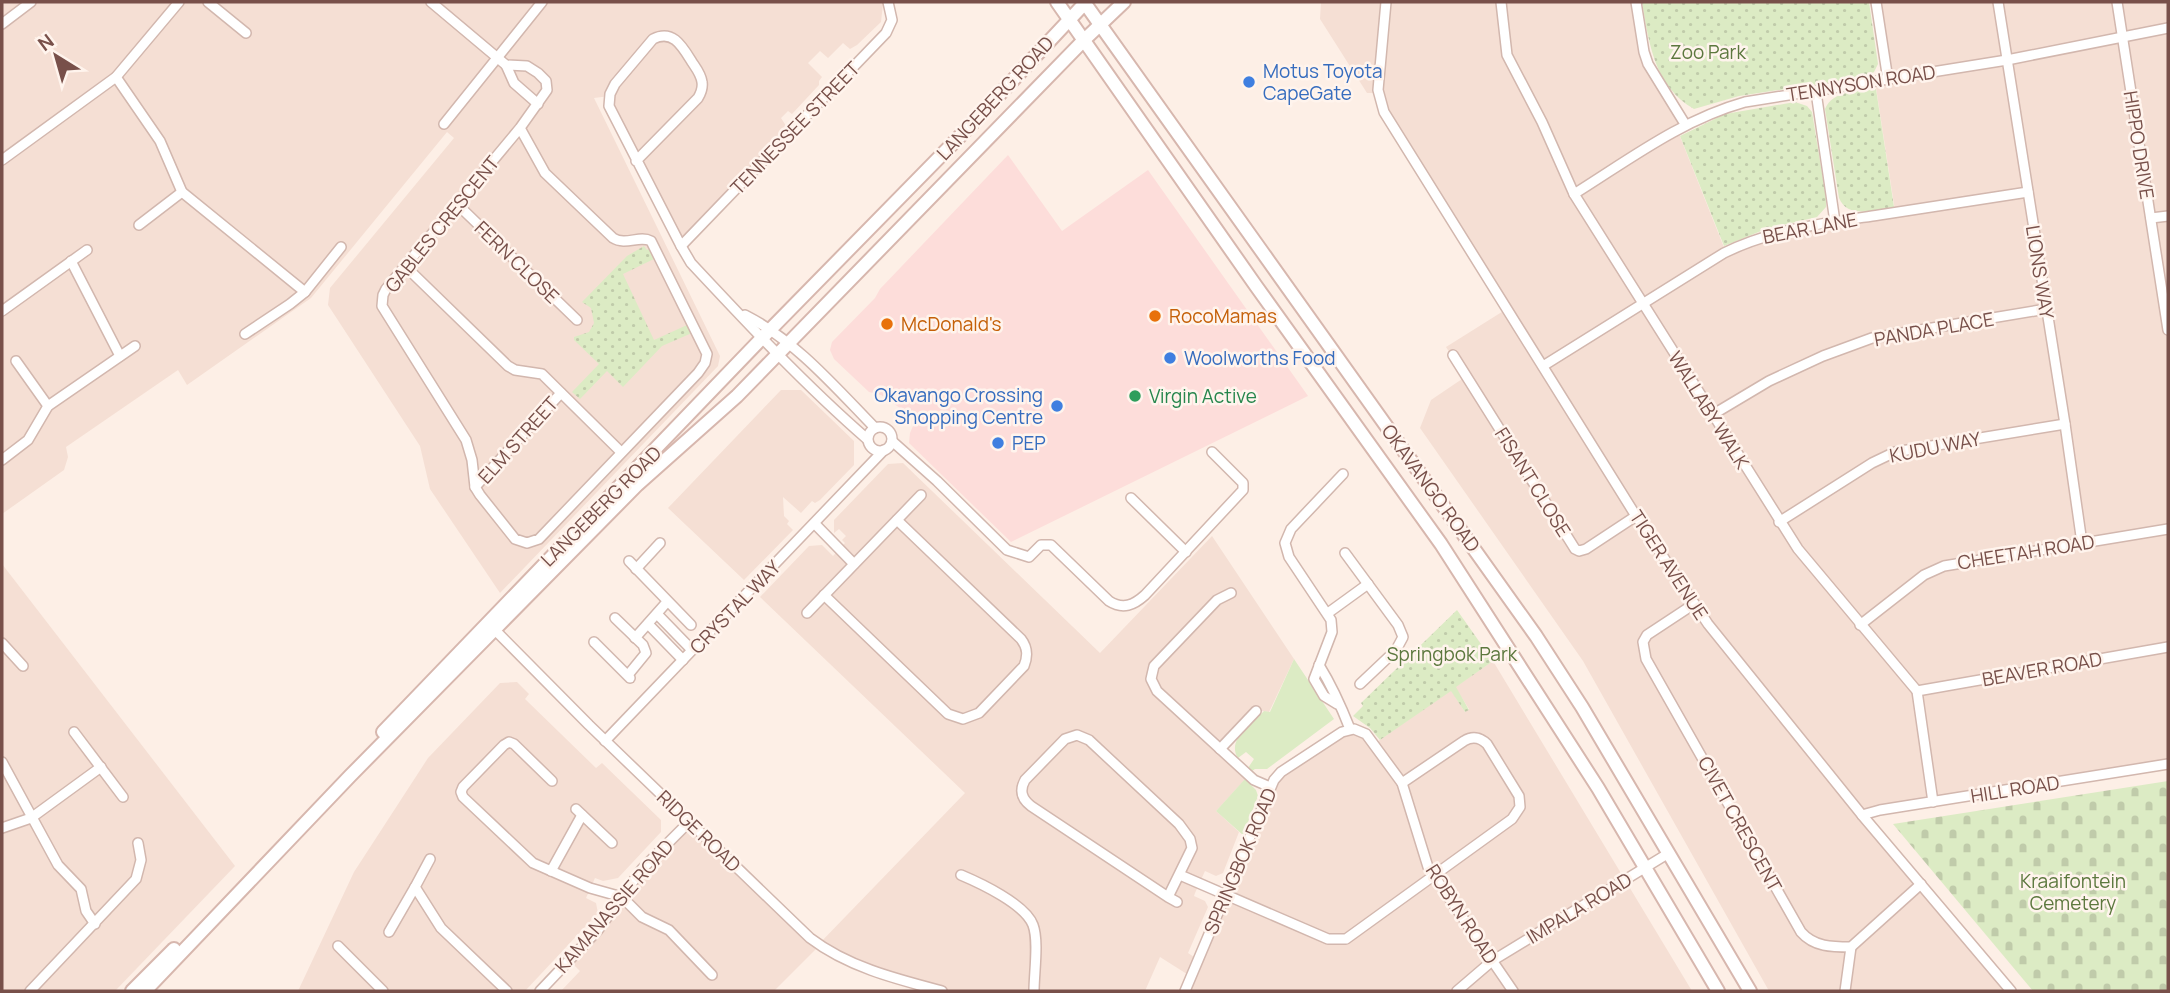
<svg xmlns="http://www.w3.org/2000/svg" width="2170" height="993" font-family="Manrope,sans-serif">
<style>
.residential{fill:#f5dfd4}
.commercial{fill:#fdddda}
.grass{fill:#dcebc4}
.cemetery{fill:url(#cemetery-stones)}
.park{fill:url(#park-dots)}
.lines{fill:none;stroke-linecap:round;stroke-linejoin:round}
.street-casing{stroke:#d2b7ae;stroke-width:12}
.secondary-casing{stroke:#d7b7ae;stroke-width:16}
.street{stroke:#fff;stroke-width:9}
.secondary{stroke:#fff;stroke-width:12}
.shop-dot{fill:#3f7fe0;stroke:#fff4ed;stroke-width:2.5}
.food-dot{fill:#e8710a;stroke:#fff4ed;stroke-width:2.5}
.leisure-dot{fill:#2e9e5b;stroke:#fff4ed;stroke-width:2.5}
.labels{text-anchor:middle;dominant-baseline:central;stroke-width:5;stroke-linejoin:round;paint-order:stroke}
.park-label{font-size:19px;fill:#5c783e;stroke:#fff4ed}
.shop-label{font-size:19px;fill:#366cbe;stroke:#fff4ed;text-anchor:start}
.street-label{font-size:19px;fill:#78504a;stroke:#fff4ed}
.food-label{font-size:19px;fill:#c56008;stroke:#fff4ed;text-anchor:start}
.leisure-label{font-size:19px;fill:#27864d;stroke:#fff4ed;text-anchor:start}
</style>
<defs>
<pattern id="cemetery-stones" width="16" height="16" patternUnits="userSpaceOnUse" patternTransform="scale(1.75)"><rect width="16" height="16" fill="#dcebc4"/><path d="M2 7V4a2 2 0 0 1 4 0v3zM10 15v-3a2 2 0 0 1 4 0v3z" fill="#c0cbaa"/></pattern>
<pattern id="park-dots" width="8" height="8" patternUnits="userSpaceOnUse" patternTransform="scale(1.75)"><rect width="8" height="8" fill="#dcebc4"/><path d="M2 2h.1M6 6h.1" fill="none" stroke="#c0cbaa" stroke-width="1.8" stroke-linecap="round"/></pattern>
</defs>
<rect width="100%" height="100%" fill="#fdefe6"/>
<!-- residential -->
<g class="residential">
<path d="M2,2H882L883,4L881,22L857,45L850,49L843,43L828,58L820,51L808,63L822,77L819,81V85L792,114L788,111L781,118L790,132L680,246L611,111L610,96L594,98L720,356L718,366L500,593L430,489L420,446L328,305L330,288L454,138L447,132L311,298L187,385L178,370L66,447L68,457L64,470L2,514Z"/>
<path d="M1321,2H1634L1642,53L1684,124L1677,129L1725,250L1746,240L1895,211L1875,81L1889,78L1877,2H2168V767L1862,816L2009,991H1769L1583,661L1420,428L1431,400L1465,377L1446,347L1505,310L1378,104L1376,93H1367L1320,19Z"/>
<path d="M781,390H801L854,441V465L820,500L815,503L812,501L801,513L783,497L784,516L789,521L787,524L793,530L744,580L668,508Z"/>
<path d="M903,463L1100,653L1212,536L1294,659L1269,712L1258,710L1220,749L1248,776L1216,811L1239,832L1223,873L1216,876L1205,871L1195,893L1194,896L1205,901L1208,907L1188,953L1197,959L1270,785L1351,729L1374,744L1451,690L1465,712L1469,709L1455,687L1493,661L1692,991H1184L1190,976L1160,957L1145,991H937L819,946L774,991H561L580,971L570,961L689,822L818,945L965,793L760,597L809,546L822,545L833,556L845,543L842,540L846,536L839,529L834,533V520L888,464Z"/>
<path d="M2,564L235,866L115,991H2Z"/>
<path d="M517,682L529,694L525,699L596,768L602,763L661,820V832L618,878L603,881L595,878L586,898L596,903L598,913L525,991H298L354,872L428,758L500,683Z"/>
</g>
<!-- commercial -->
<path class="commercial" d="M1008,155L1062,231L1148,170L1308,396L1011,542L909,443L910,433L916,419L881,395L869,392L834,359L830,350L832,342L875,298L880,289Z"/>
<!-- grass -->
<g class="grass">
<path d="M1294,659L1334,719L1267,769H1255L1252,771L1248,768L1254,759L1246,752L1238,758C1226,740 1252,723 1264,711L1270,712Z"/>
<path d="M1245,779L1256,790L1258,796L1243,835L1216,811Z"/>
</g>
<!-- cemetery -->
<path class="cemetery" d="M2168,781V991H2033L1893,824Z"/>
<!-- park -->
<g class="park">
<path d="M1642,2H1869L1878,64L1874,72L1866,77L1739,96L1694,109C1654,86 1649,43 1642,2Z"/>
<path d="M1876,89L1894,207C1876,209 1848,220 1839,198L1825,109C1833,90 1858,92 1876,89Z"/>
<path d="M1795,102L1807,106L1812,112L1826,198V207L1817,217L1766,229L1724,246L1680,136L1725,114Z"/>
<path d="M644,246L647,250L651,247L656,258L623,274L654,340L687,325L692,333L662,346L623,387L607,371L580,399L572,392L599,364L574,340V337L589,332L594,323L591,308L582,302L627,256Z"/>
<path d="M1457,610L1493,661L1456,687L1469,710L1465,712L1451,691L1380,740L1370,728L1353,716L1363,706L1361,703Z"/>
</g>
<g class="lines">
<defs>
<g id="street">
<path d="M208,2L246,33"/>
<path d="M431,2L506,65L527,66L538,73L546,81L547,90L520,128L386,289L383,295L382,306L466,440L472,460L475,487L480,495L515,539L527,543L539,539L698,373L705,363L707,354L651,241C639,235 626,246 613,238L545,173L520,128"/>
<path d="M1386,2L1378,90L1384,112L1636,516L1708,624L1862,815L2011,991"/>
<path d="M1501,2L1507,55L1542,122L1574,194L1798,549L1917,691L1933,802"/>
<path d="M1636,2L1644,52L1648,64L1685,124"/>
<path d="M1876,2L1888,80"/>
<path d="M1998,2L2065,424L2082,543"/>
<path d="M2117,2L2168,330"/>
<path d="M2,24L31,2"/>
<path d="M506,65L514,83L538,104"/>
<path d="M116,77L160,141L182,192L305,292"/>
<path d="M1816,92L1835,222"/>
<path d="M444,124L542,2"/>
<path d="M2,160L116,77L179,2"/>
<path d="M636,161L698,98C701,93 703,88 702,82C701,74 696,68 692,62C682,46 673,29 653,39L615,84L610,94L609,106L681,246L691,263C747,323 805,385 867,439"/>
<path d="M1574,194C1630,159 1681,120 1745,102L2007,60L2168,28"/>
<path d="M457,204L577,320"/>
<path d="M2151,218L2168,216"/>
<path d="M139,225L182,192"/>
<path d="M681,246L886,33L892,20L888,2"/>
<path d="M71,261L120,356"/>
<path d="M405,266L508,366L515,370L542,374L621,452"/>
<path d="M2,311L87,250"/>
<path d="M745,315C796,341 835,387 875,428"/>
<path d="M245,334L290,304L305,292L341,247"/>
<path d="M1453,355L1575,549L1579,551L1586,549L1636,516"/>
<path d="M16,361L48,406"/>
<path d="M1543,366L1724,253C1772,229 1826,223 1879,215C1929,207 1978,200 2028,192"/>
<path d="M1712,415L1769,381L1823,356L1872,338L2046,309"/>
<circle cx="880" cy="439" r="12"/>
<path d="M892,441L937,481L1007,550L1029,557L1041,545H1051L1109,601C1123,610 1134,605 1145,595L1243,490V483L1212,452"/>
<path d="M2,460L28,440L48,406L135,346"/>
<path d="M475,487L561,393"/>
<path d="M1131,498L1186,552"/>
<path d="M1779,522L1872,463L1895,452L2065,424"/>
<path d="M815,524L854,564"/>
<path d="M1345,553L1398,625L1403,637L1396,650L1360,684"/>
<path d="M629,561L691,625"/>
<path d="M636,569L660,543"/>
<path d="M1231,593L1217,600L1154,666L1151,679L1157,691L1254,780L1270,787"/>
<path d="M824,595L948,714L963,719L979,713L1024,666C1028,656 1028,648 1021,639L897,520"/>
<path d="M1694,604L1647,635L1643,642L1646,659L1801,932C1814,947 1832,947 1851,947L1921,884"/>
<path d="M807,613L921,495"/>
<path d="M1328,613L1368,584"/>
<path d="M657,614L692,650"/>
<path d="M615,618L643,645L646,653L628,675"/>
<path d="M648,624L683,660"/>
<path d="M1860,625L1924,575L1944,566L2168,529"/>
<path d="M491,626L589,725L810,938C848,967 896,979 942,991"/>
<path d="M635,638L667,602"/>
<path d="M594,642L630,678"/>
<path d="M2,643L23,666"/>
<path d="M1319,665C1332,686 1341,706 1350,729"/>
<path d="M1917,691L2168,647"/>
<path d="M1337,704L1324,696L1314,679L1332,632L1331,620L1289,557L1285,543L1291,529L1343,474"/>
<path d="M74,732L123,797"/>
<path d="M605,741L884,450"/>
<path d="M1220,749L1256,711"/>
<path d="M2,762L58,865L81,889L86,911L95,924"/>
<path d="M552,781L514,744L509,742L504,745L463,787L461,792L463,797L533,863L590,888L622,897L642,917L669,930L712,975"/>
<path d="M576,809L612,843"/>
<path d="M1862,815L1880,810L2168,764"/>
<path d="M2,828L31,818L101,767"/>
<path d="M430,859L415,887L441,928L507,991"/>
<path d="M551,871L582,815"/>
<path d="M961,875C980,883 1025,904 1033,925C1039,941 1034,973 1034,991"/>
<path d="M1180,875L1328,939H1346L1512,819L1520,807L1519,796L1487,744C1480,737 1472,736 1464,741L1402,783"/>
<path d="M1168,897L1192,848L1190,839L1179,824L1089,740L1077,735L1065,739L1025,780C1019,791 1022,799 1031,806L1168,897L1177,902"/>
<path d="M389,932L415,887"/>
<path d="M338,946L383,991"/>
<path d="M30,991L136,879L141,860L138,843"/>
<path d="M540,991L598,930L642,869L689,822"/>
<path d="M1185,991L1274,780L1281,772L1342,732L1354,729L1366,734L1402,783L1428,867L1513,991"/>
<path d="M1457,991L1492,961L1669,853"/>
<path d="M1845,991L1851,947"/>
</g>
<g id="secondary">
<path d="M1057,2L1256,286L1441,544L1598,788L1718,991"/>
<path d="M1084,2L1536,636L1582,707L1750,991"/>
<path d="M383,732L763,337L968,128L1086,2"/>
<path d="M132,991L174,949"/>
<path d="M145,991L350,776L495,629L637,485L737,396L1083,41L1124,2"/>
</g>
</defs>
<!-- street casing -->
<use href="#street" class="street-casing"/>
<!-- secondary casing -->
<use href="#secondary" class="secondary-casing"/>
<!-- street -->
<use href="#street" class="street"/>
<!-- secondary -->
<use href="#secondary" class="secondary"/>
</g>
<!-- markers -->
<g class="shop-dot">
<circle cx="1249" cy="82" r="7"/>
<circle cx="1170" cy="358" r="7"/>
<circle cx="1057" cy="406" r="7"/>
<circle cx="998" cy="443" r="7"/>
</g>
<g class="food-dot">
<circle cx="1155" cy="316" r="7"/>
<circle cx="887" cy="324" r="7"/>
</g>
<circle class="leisure-dot" cx="1135" cy="396" r="7"/>
<g class="labels">
<!-- park labels -->
<g class="park-label">
<text x="1708" y="52">Zoo Park</text>
<text x="1452" y="654">Springbok Park</text>
<text x="2073" y="881">Kraaifontein<tspan x="2073" dy="22">Cemetery</tspan></text>
</g>
<!-- shop labels -->
<g class="shop-label">
<text x="1263" y="71">Motus Toyota<tspan x="1263" dy="22">CapeGate</tspan></text>
<text x="1184" y="358">Woolworths Food</text>
<text x="1043" y="395" text-anchor="end">Okavango Crossing<tspan x="1043" dy="22">Shopping Centre</tspan></text>
<text x="1012" y="443">PEP</text>
</g>
<!-- street labels -->
<g class="street-label">
<text transform="translate(1861 83) rotate(-9)">TENNYSON ROAD</text>
<text transform="translate(995 98) rotate(-47)">LANGEBERG ROAD</text>
<text transform="translate(795 128) rotate(-46)">TENNESSEE STREET</text>
<text transform="translate(2139 145) rotate(81)">HIPPO DRIVE</text>
<text transform="translate(442 224) rotate(-51)">GABLES CRESCENT</text>
<text transform="translate(1810 228) rotate(-11)">BEAR LANE</text>
<text transform="translate(517 262) rotate(44)">FERN CLOSE</text>
<text transform="translate(2040 272) rotate(81)">LIONS WAY</text>
<text transform="translate(1934 329) rotate(-10)">PANDA PLACE</text>
<text transform="translate(1709 410) rotate(58)">WALLABY WALK</text>
<text transform="translate(518 440) rotate(-48)">ELM STREET</text>
<text transform="translate(1935 447) rotate(-11)">KUDU WAY</text>
<text transform="translate(1533 482) rotate(58)">FISANT CLOSE</text>
<text transform="translate(1431 488) rotate(54)">OKAVANGO ROAD</text>
<text transform="translate(601 506) rotate(-45)">LANGEBERG ROAD</text>
<text transform="translate(2026 552) rotate(-9)">CHEETAH ROAD</text>
<text transform="translate(1669 565) rotate(57)">TIGER AVENUE</text>
<text transform="translate(735 607) rotate(-46)">CRYSTAL WAY</text>
<text transform="translate(2042 669) rotate(-10)">BEAVER ROAD</text>
<text transform="translate(2015 789) rotate(-9)">HILL ROAD</text>
<text transform="translate(1740 824) rotate(61)">CIVET CRESCENT</text>
<text transform="translate(699 831) rotate(44)">RIDGE ROAD</text>
<text transform="translate(1240 861) rotate(-67)">SPRINGBOK ROAD</text>
<text transform="translate(614 906) rotate(-49)">KAMANASSIE ROAD</text>
<text transform="translate(1579 908) rotate(-31)">IMPALA ROAD</text>
<text transform="translate(1462 914) rotate(57)">ROBYN ROAD</text>
</g>
<!-- food labels -->
<g class="food-label">
<text x="1169" y="316">RocoMamas</text>
<text x="901" y="324">McDonald's</text>
</g>
<!-- leisure labels -->
<g class="leisure-label">
<text x="1149" y="396">Virgin Active</text>
</g>
</g>
<!-- border -->
<rect width="2170" height="993" fill="none" stroke="#78504a" stroke-width="7"/>
<!-- north arrow -->
<g transform="translate(56 56) rotate(323)" stroke="#fff4ed" stroke-width="5" paint-order="stroke">
<path d="M0-5L12 26L0 18L-12 26Z" fill="#78504a"/>
<text y="-10" font-size="19" font-weight="bold" text-anchor="middle" fill="#78504a">N</text>
</g>
</svg>
